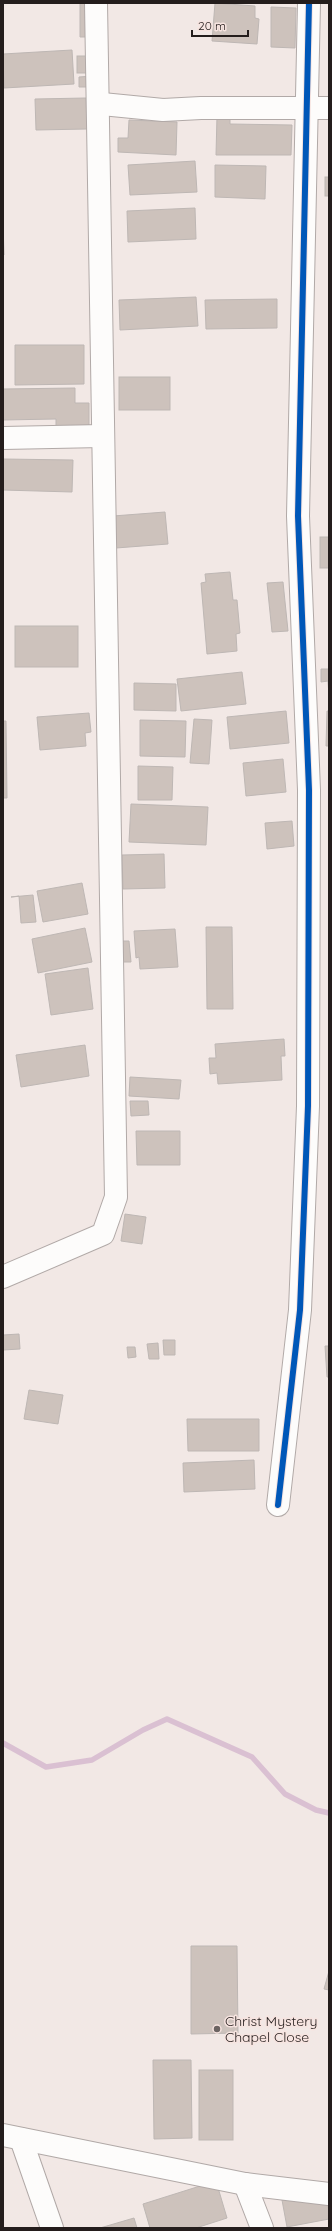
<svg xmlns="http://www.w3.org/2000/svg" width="332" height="2231" font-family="Quicksand,sans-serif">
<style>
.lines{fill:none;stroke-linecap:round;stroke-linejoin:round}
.stream{stroke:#dac0d2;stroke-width:5.5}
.building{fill:#cdc2bc;stroke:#beb7b4}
.street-casing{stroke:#b1a9a7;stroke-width:24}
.street{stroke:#fdfcfb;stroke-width:22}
.cycleway-casing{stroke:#f7e4e0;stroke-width:8}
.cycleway{stroke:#0057b8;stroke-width:6}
.poi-dot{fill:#6c6462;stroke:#f7e4e0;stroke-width:1.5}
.labels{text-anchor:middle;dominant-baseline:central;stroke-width:3;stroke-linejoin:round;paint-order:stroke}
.poi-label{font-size:14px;fill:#241d1c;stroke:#f7e4e0;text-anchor:start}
</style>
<rect width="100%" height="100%" fill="#f2e8e5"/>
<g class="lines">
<!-- stream -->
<path class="stream" d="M3,1743L46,1767L92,1760L143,1730L167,1719L252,1757L285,1794L316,1810L329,1813"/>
</g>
<!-- building -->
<g class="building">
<path d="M80,3H90L89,37H80Z"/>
<path d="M215,3L255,6V18L259,19L257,44L212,41Z"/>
<path d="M271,7L296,8L295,48L271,47Z"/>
<path d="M72,50L74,84L4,88L3,54Z"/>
<rect x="77" y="56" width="13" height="17"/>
<path d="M93,76V87H79V77Z"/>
<path d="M86,98L87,129L36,130L35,99Z"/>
<path d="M217,116L230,117V124L292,125L291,155H216Z"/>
<path d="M129,120L177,122L176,155L118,152V138H128Z"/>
<path d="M195,161L197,192L130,195L128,165Z"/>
<path d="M215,165L266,166L265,199L215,197Z"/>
<rect x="325" y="177" width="4" height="19"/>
<path d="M195,208L196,239L128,242L127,211Z"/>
<path d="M3,223L4,255L3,256Z"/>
<path d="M196,297L198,326L120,330L119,300Z"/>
<path d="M277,299V328L206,329L205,300Z"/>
<path d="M15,345H84V384L15,385Z"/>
<rect x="119" y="377" width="51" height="33"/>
<path d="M75,388V403H89V430H56V419L3,420V389Z"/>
<path d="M3,459L73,460L72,492L3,490Z"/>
<path d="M165,512L168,544L116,548L113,516Z"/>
<rect x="320" y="537" width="9" height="31"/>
<path d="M230,572L233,600H237L240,633L236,634L237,651L207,654L201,583L206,582L205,574Z"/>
<path d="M283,582L288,631L272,632L267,583Z"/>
<rect x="15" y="626" width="63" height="41"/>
<path d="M321,669H329V696L328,681L321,682Z"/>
<path d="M242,672L246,704L181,711L177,679Z"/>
<path d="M134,683L176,684V711L134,710Z"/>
<path d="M286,711L289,743L230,749L227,717Z"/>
<path d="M327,711H329V746H326Z"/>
<path d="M89,713L91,732L85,733L86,746L40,750L37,717Z"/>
<path d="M194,719L212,720L209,764L190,763Z"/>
<path d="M140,720L186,721L185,757L140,756Z"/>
<path d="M3,721H6L7,798H3Z"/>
<path d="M283,759L286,792L246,796L243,763Z"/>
<path d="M138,766L173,767L172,800H138Z"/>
<path d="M131,804L208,807L206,845L129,842Z"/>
<path d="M292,821L294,846L267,849L265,823Z"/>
<path d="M164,854L165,888L123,889L122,855Z"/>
<path d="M82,883L88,914L43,922L37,891Z"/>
<path d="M33,895L36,922L21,923L19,896L11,897Z"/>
<path d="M206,927H232L233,1009H207Z"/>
<path d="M85,928L92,962L38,973L32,939Z"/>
<path d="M175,929L178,967L140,969L139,957L136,958L134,931Z"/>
<path d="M122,941H129L131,962H123Z"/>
<path d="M88,968L93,1009L51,1015L45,974Z"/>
<path d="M284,1039L285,1056H281L282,1080L218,1084L217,1073L210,1074L209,1058H216L215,1044Z"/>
<path d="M85,1045L89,1076L21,1087L16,1055Z"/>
<path d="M130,1077L181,1080L179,1099L129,1096Z"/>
<path d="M130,1101H148L149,1115L131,1116Z"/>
<path d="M136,1131H180V1165H137Z"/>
<path d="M125,1214L146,1217L142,1244L121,1241Z"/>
<path d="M19,1334L20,1349L3,1350V1335Z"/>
<path d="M163,1340H175V1355H164Z"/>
<path d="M158,1343L159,1359H149L147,1344Z"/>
<path d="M325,1346H329V1377H327Z"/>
<path d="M127,1347H135L136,1357L128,1358Z"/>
<path d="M29,1390L63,1395L58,1424L24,1419Z"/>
<path d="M187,1419H259V1451H188Z"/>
<path d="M254,1460L255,1489L184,1492L183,1463Z"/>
<path d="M191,1946H237L238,2033L191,2034Z"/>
<path d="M329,1971V1990L324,1989Z"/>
<path d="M153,2060H191L192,2138L154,2139Z"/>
<rect x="199" y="2070" width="34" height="70"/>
<path d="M216,2181L227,2218L196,2228H150L143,2204Z"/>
<path d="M309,2195L311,2203L328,2200L329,2219L287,2227L282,2200Z"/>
<path d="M134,2218L137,2228H100Z"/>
</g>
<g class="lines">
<defs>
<g id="street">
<path d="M102,104L163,110L201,108H329"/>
<path d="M3,438L102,436"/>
<path d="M3,1277L103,1234L116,1197L96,3"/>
<path d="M278,1505L300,1310L308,1106L309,790L298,516L309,3"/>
<path d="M3,2135L245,2184L329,2194"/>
<path d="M21,2139L52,2228"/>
<path d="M245,2184L262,2228"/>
</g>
</defs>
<!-- street casing -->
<use href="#street" class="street-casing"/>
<!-- street -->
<use href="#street" class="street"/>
<defs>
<path id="cycleway" d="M278,1505L300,1310L308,1106L309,790L298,516L309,3"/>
</defs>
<!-- cycleway casing -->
<use href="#cycleway" class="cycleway-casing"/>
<!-- cycleway -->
<use href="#cycleway" class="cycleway"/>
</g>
<!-- markers -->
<circle class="poi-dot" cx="217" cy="2029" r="4"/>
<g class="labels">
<!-- poi labels -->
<g class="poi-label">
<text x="225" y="2021">Christ Mystery<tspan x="225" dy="16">Chapel Close</tspan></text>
</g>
</g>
<!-- border -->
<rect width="332" height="2231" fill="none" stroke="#241d1c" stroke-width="8"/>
<!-- scale -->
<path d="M192 30v6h56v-6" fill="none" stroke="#241d1c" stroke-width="2"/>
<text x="198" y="30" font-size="12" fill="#241d1c" stroke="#f7e4e0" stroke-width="3" paint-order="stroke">20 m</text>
</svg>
